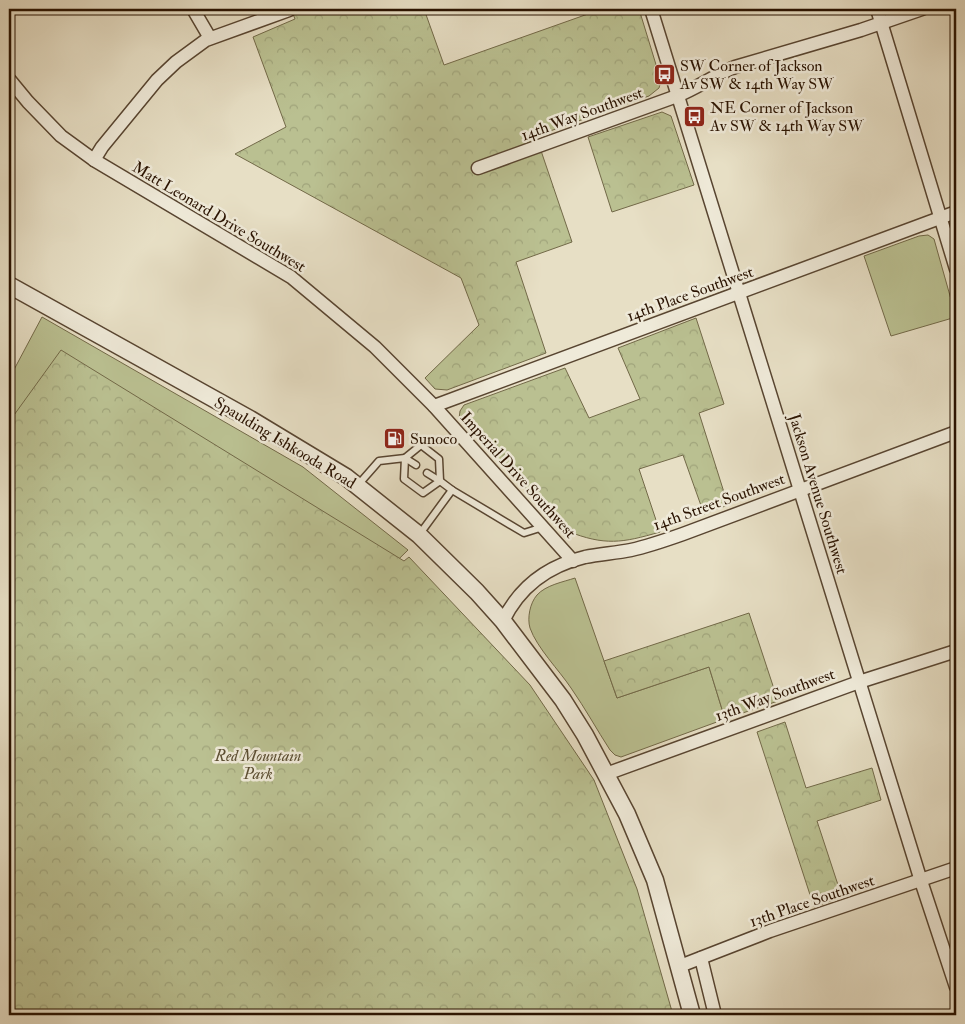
<svg xmlns="http://www.w3.org/2000/svg" width="965" height="1024" font-family="'IM FELL Double Pica',serif">
<style>
.grass{fill:#bac091;stroke:#726948}
.forest{fill:url(#forest-crowns);stroke:#726948}
.lines{fill:none;stroke-linecap:round;stroke-linejoin:round}
.service-casing{stroke:#584531;stroke-width:9}
.minor-casing{stroke:#584531;stroke-width:15}
.tertiary-casing{stroke:#584531;stroke-width:19}
.service{stroke:#efead9;stroke-width:6}
.minor{stroke:#efead9;stroke-width:12}
.tertiary{stroke:#efead9;stroke-width:16}
.labels{text-anchor:middle;dominant-baseline:central;stroke-width:5;stroke-linejoin:round;paint-order:stroke}
.poi-label{font-size:16px;fill:#291200;stroke:#efead9;text-anchor:start}
.street-label{font-size:16px;fill:#291200;stroke:#efead9}
.park-label{font-size:16px;font-style:italic;fill:#5c4f33;stroke:#efead9}
</style>
<defs>
<pattern id="forest-crowns" width="20" height="18" patternUnits="userSpaceOnUse" patternTransform="scale(1.25)"><rect width="20" height="18" fill="#bac091"/><path d="M2 6a3 3 0 1 1 6 0M12 15a3 3 0 1 1 6 0" fill="none" stroke="#a0a47b"/></pattern>
</defs>
<rect width="100%" height="100%" fill="#e7dfc5"/>
<filter id="stains"><feTurbulence type="fractalNoise" baseFrequency=".004" numOctaves="4"/><feColorMatrix values="0 0 0 0 .2 0 0 0 0 .09 0 0 0 0 .02 0 0 0 .5 -.17"/></filter>
<radialGradient id="worn" r=".72"><stop offset=".6" stop-color="#630" stop-opacity="0"/><stop offset="1" stop-color="#630" stop-opacity=".3"/></radialGradient>
<!-- grass -->
<g class="grass">
<path d="M928,235L934,239L956,317L891,336L864,256L919,236Z"/>
<path d="M42,317L303,467L408,550L365,592L231,531L9,415V379Z"/>
<path d="M575,578L617,698L709,667L725,719L621,757L615,755L610,750C597,730 585,708 571,688C559,670 537,648 530,628C527,618 530,603 537,595C546,585 563,582 575,578Z"/>
</g>
<!-- forest -->
<g class="forest">
<path d="M291,9H424L444,65L602,9H639L661,81L659,88L649,96L536,136L572,242L516,262L546,353L447,390L435,389L425,378L479,325L461,278L235,154L286,127L253,37L295,19Z"/>
<path d="M662,112L671,116L694,185L612,212L588,137Z"/>
<path d="M696,318L724,404L699,413L728,505L704,514L683,455L639,469L660,532C622,543 605,546 567,531L459,419L460,411L464,405L565,368L589,418L640,399L618,348Z"/>
<path d="M61,350L404,561L409,557L530,685L594,780L637,889L673,1015H9V422Z"/>
<path d="M749,613L778,701L725,719L709,667L617,698L604,661Z"/>
<path d="M785,722L806,788L872,768L881,800L817,821L842,897L814,907L757,732Z"/>
</g>
<g class="lines">
<defs>
<g id="service">
<path d="M416,465L405,458L421,445L439,459L440,481"/>
<path d="M427,473L440,481"/>
<path d="M358,485L379,461L405,458L404,479L423,493L440,481L452,490L419,535"/>
<path d="M452,490L524,533L543,527"/>
</g>
<g id="minor">
<path d="M193,9L210,38"/>
<path d="M651,9L921,881L956,987"/>
<path d="M877,9L956,269"/>
<path d="M9,79L28,102L61,136L94,160L291,277L375,347L434,406L573,561"/>
<path d="M94,160L102,147L157,80L176,62L206,40L289,10"/>
<path d="M478,168L677,96C697,88 715,75 735,67L861,30L922,9"/>
<path d="M434,406L956,212"/>
<path d="M503,621C520,586 547,566 585,557C600,554 616,553 631,550C649,546 666,540 683,534L956,432"/>
<path d="M606,774L859,682L956,651"/>
<path d="M701,958L715,1015"/>
<path d="M680,966L770,931L956,868"/>
</g>
<path id="tertiary" d="M9,285L250,419L346,477L419,535L477,592L503,621L563,700L585,735L627,814L655,880L692,1015"/>
</defs>
<!-- service casing -->
<use href="#service" class="service-casing"/>
<!-- minor casing -->
<use href="#minor" class="minor-casing"/>
<!-- tertiary casing -->
<use href="#tertiary" class="tertiary-casing"/>
<!-- service -->
<use href="#service" class="service"/>
<!-- minor -->
<use href="#minor" class="minor"/>
<!-- tertiary -->
<use href="#tertiary" class="tertiary"/>
</g>
<!-- icons -->
<defs>
<symbol id="bus-square" viewBox="-11 -11 22 22"><rect x="-9" y="-9" width="18" height="18" rx="4" fill="#8f2418" stroke="#efead9"/><path d="M-5-6H5V4H4V6H2V4H-2V6H-4V4H-5ZM-3.5-4V0h7V-4ZM-3.5 1.2v1.5H-2V1.2ZM2 1.2v1.5H3.5V1.2Z" fill="#fff"/></symbol>
<symbol id="fuel-square" viewBox="-11 -11 22 22"><rect x="-9" y="-9" width="18" height="18" rx="4" fill="#8f2418" stroke="#efead9"/><path d="M-5.5-6h7V0h2V4h1.3V-2.5L3-4.5l.8-.8L6-3V5H2.5V1h-1V6h-7ZM-4.2-4.7v3.2H.2V-4.7Z" fill="#fff"/></symbol>
</defs>
<g fill-rule="evenodd">
<use href="#bus-square" x="652" y="62" width="25" height="25"/>
<use href="#bus-square" x="682" y="104" width="25" height="25"/>
<use href="#fuel-square" x="382" y="426" width="25" height="25"/>
</g>
<g class="labels">
<!-- poi labels -->
<g class="poi-label">
<text x="680" y="66">SW Corner of Jackson<tspan x="680" dy="18">Av SW &amp; 14th Way SW</tspan></text>
<text x="710" y="108">NE Corner of Jackson<tspan x="710" dy="18">Av SW &amp; 14th Way SW</tspan></text>
<text x="410" y="439">Sunoco</text>
</g>
<!-- street labels -->
<g class="street-label">
<text transform="translate(582 114) rotate(-20)">14th Way Southwest</text>
<text transform="translate(219 217) rotate(31)">Matt Leonard Drive Southwest</text>
<text transform="translate(690 294) rotate(-20)">14th Place Southwest</text>
<text transform="translate(285 443) rotate(31)">Spaulding Ishkooda Road</text>
<text transform="translate(518 475) rotate(48)">Imperial Drive Southwest</text>
<text transform="translate(818 494) rotate(73)">Jackson Avenue Southwest</text>
<text transform="translate(719 502) rotate(-20)">14th Street Southwest</text>
<text transform="translate(775 695) rotate(-20)">13th Way Southwest</text>
<text transform="translate(812 901) rotate(-19)">13th Place Southwest</text>
</g>
<!-- park labels -->
<g class="park-label">
<text x="258" y="756">Red Mountain<tspan x="258" dy="18">Park</tspan></text>
</g>
</g>
<!-- margin -->
<rect width="965" height="1024" fill="none" stroke="#e7dfc5" stroke-width="30"/>
<rect x="10" y="10" width="945" height="1004" fill="none" stroke="#291200" stroke-width="2.5"/>
<rect x="15" y="15" width="935" height="994" fill="none" stroke="#291200"/>
<rect width="100%" height="100%" filter="url(#stains)"/>
<rect width="100%" height="100%" fill="url(#worn)"/>
</svg>
